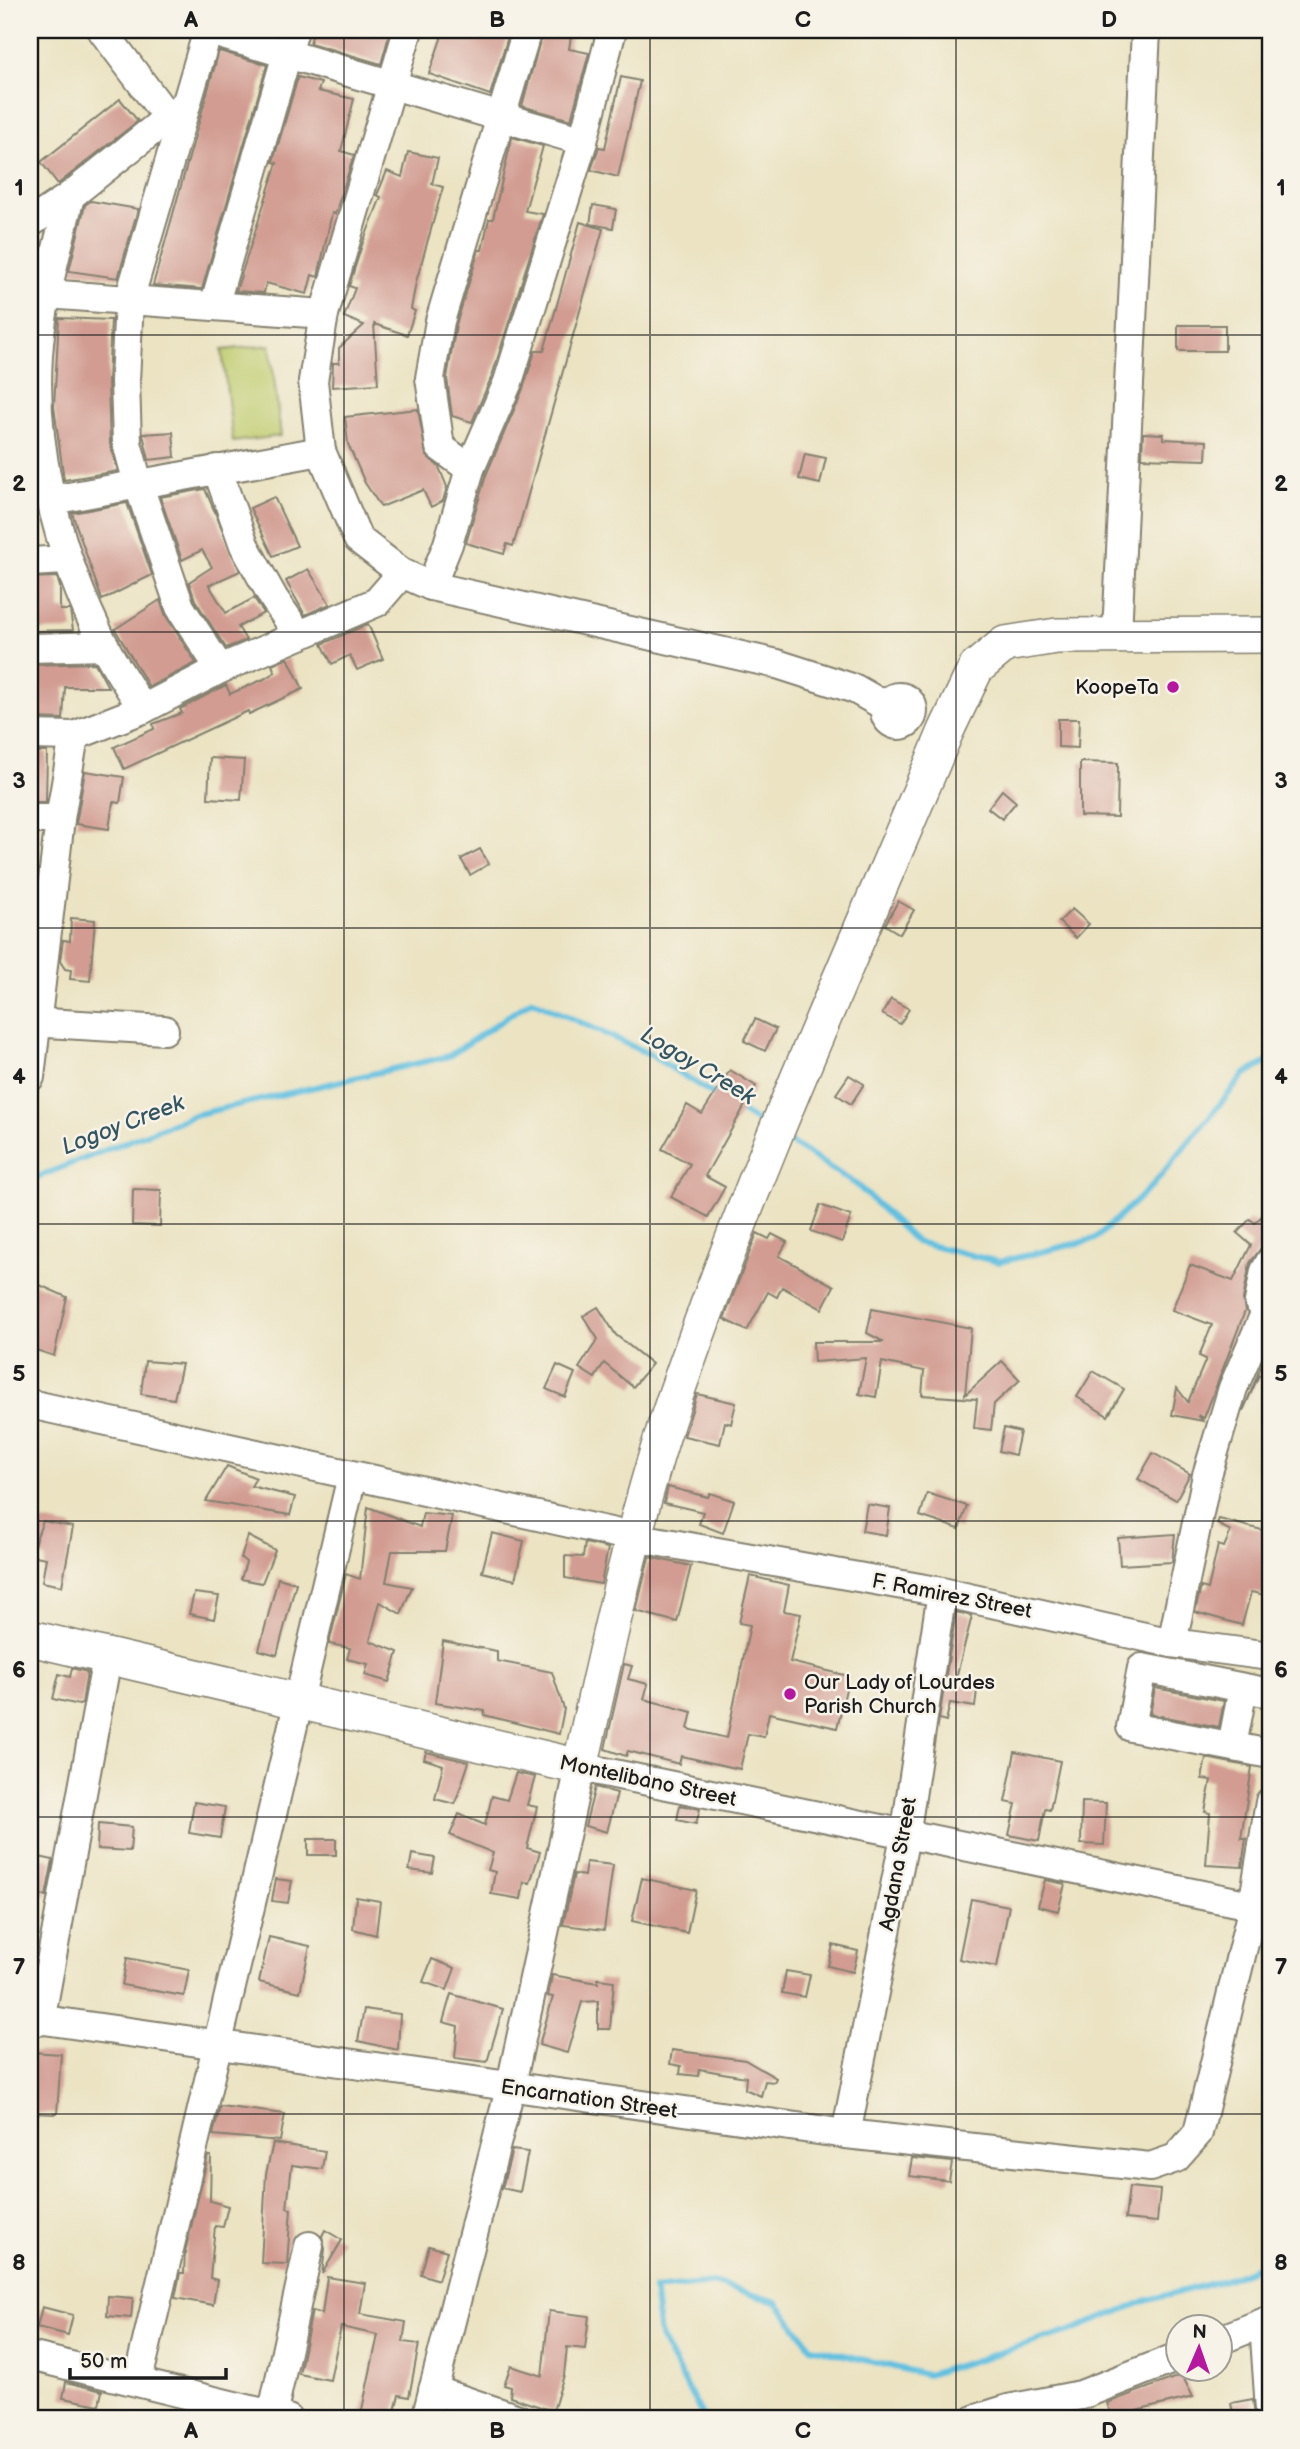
<svg xmlns="http://www.w3.org/2000/svg" width="1300" height="2449" font-family="'Balsamiq Sans',sans-serif">
<style>
.green{fill:#bfcc6e;stroke:#6e7445;stroke-width:2}
.lines{fill:none;stroke-linecap:round;stroke-linejoin:round}
.stream{stroke:#62c0e0;stroke-width:6}
.building{fill:#d29c92}
.minor-casing{stroke:#84806f;stroke-width:32}
.major-casing{stroke:#84806f;stroke-width:38}
.minor{stroke:#fff;stroke-width:28}
.major{stroke:#fff;stroke-width:35}
.grid{fill:none;stroke:#1c1c1c;stroke-width:2;stroke-opacity:0.55}
.poi-dot{fill:#b5179e;stroke:#f7f3e8;stroke-width:2.5}
.labels{text-anchor:middle;dominant-baseline:central;stroke-width:5;stroke-linejoin:round;paint-order:stroke}
.poi-label{font-size:21px;fill:#1c1c1c;stroke:#f7f3e8;text-anchor:end}
.street-label{font-size:21px;fill:#1c1c1c;stroke:#f7f3e8}
.water-label{font-size:23px;font-style:italic;fill:#345561;stroke:#f7f3e8}
.neatline{fill:none;stroke:#1c1c1c;stroke-width:2.5}
.grid-label{font-size:23px;text-anchor:middle;font-weight:bold;fill:#1c1c1c}
</style>
<rect width="100%" height="100%" fill="#f7f3e8"/>
<filter id="ink" filterUnits="userSpaceOnUse"><feTurbulence type="fractalNoise" baseFrequency=".0143" numOctaves="2"/><feDisplacementMap in="SourceGraphic" scale="14" xChannelSelector="R" yChannelSelector="G"/><feConvolveMatrix kernelMatrix="1 2 1 2 8 2 1 2 1" color-interpolation-filters="sRGB"/></filter>
<filter id="wash" filterUnits="userSpaceOnUse"><feTurbulence type="fractalNoise" baseFrequency=".00686" numOctaves="4" result="noise"/><feDisplacementMap in="SourceGraphic" scale="28" xChannelSelector="R" yChannelSelector="G"/><feGaussianBlur stdDeviation="1.57" result="paint"/><feColorMatrix in="noise" values="0 0 0 0 0 0 0 0 0 0 0 0 0 0 0 0 0 1.4 0 .05"/><feComposite in="paint" operator="in"/></filter>
<g filter="url(#wash)">
<rect width="100%" height="100%" fill="#ebe3c2"/>
<!-- green -->
<path class="green" d="M270,345L281,436L233,442L222,350Z"/>
<g class="lines">
<!-- stream -->
<g class="stream">
<path d="M734,1107L767,1128"/>
<path d="M785,1139L857,1185L916,1242L999,1262L1095,1239L1152,1186L1245,1074L1270,1061"/>
<path d="M30,1180L194,1115L449,1056L532,1000L651,1055L719,1098"/>
<path d="M704,2419L660,2336L654,2289L713,2283L777,2302L811,2347L927,2375L1070,2331L1145,2301L1228,2279L1270,2262"/>
</g>
</g>
<g id="blocks">
<!-- building -->
<g class="building">
<path d="M314,30H382L390,32L381,64L310,43Z"/>
<path d="M444,30H510L490,95L429,74Z"/>
<path d="M543,30H572L569,49L589,53L571,120L522,106Z"/>
<path d="M219,51L267,65L202,289L153,285Z"/>
<path d="M298,77L321,83L318,91L354,99L341,151L354,155L335,214L332,213L318,277L312,275L307,294L266,283L264,293L236,291L277,163L273,162Z"/>
<path d="M621,77L640,81L618,177L591,170L599,147L605,148Z"/>
<path d="M120,99L138,121L58,184L41,162Z"/>
<path d="M512,137L543,146L525,211L543,214L492,376L472,422L452,416L447,378L456,325L479,250H482L489,219H493Z"/>
<path d="M408,152L438,158L432,184L443,187L416,282L411,309L415,311L407,335L374,324L378,384L332,387L333,363H339V348L364,325L344,317L355,288L349,286L362,245L381,197L377,195L387,171L402,177Z"/>
<path d="M91,201L138,209L118,278L69,271L85,205Z"/>
<path d="M593,205L616,209L613,228L590,224Z"/>
<path d="M580,222L603,229L519,527L513,546L507,544L504,554L466,543L486,475L523,389L535,351H544Z"/>
<path d="M59,318L111,320L108,381L110,444L118,471L64,480L54,407Z"/>
<rect x="1178" y="325" width="47" height="26"/>
<path d="M418,409L426,455L439,467L447,487L443,501L431,507L423,490L381,507L365,483L348,444L345,417Z"/>
<path d="M173,432L175,457L149,460L143,434Z"/>
<path d="M1143,433L1163,434V439L1207,441L1206,460L1142,458Z"/>
<path d="M805,454L826,458L820,484L799,479Z"/>
<path d="M205,489L240,571L209,585L226,613L254,598L264,613L238,627L246,640L226,648L195,600L189,582L212,567L202,550L182,560L160,497Z"/>
<path d="M274,497L297,546L273,556L250,508Z"/>
<path d="M127,503L152,575L102,600L72,513Z"/>
<path d="M308,569L330,604L305,615L286,581Z"/>
<path d="M57,577L60,587V610H70L73,630L30,631V578Z"/>
<path d="M160,600L166,616L196,663L149,687L115,629Z"/>
<path d="M368,624L383,659L357,670L350,655L332,664L322,644Z"/>
<path d="M288,658L303,689L249,714L248,711L124,769L114,747L154,729L153,724L182,713L180,709L226,685L230,694L264,679L275,672L272,665Z"/>
<path d="M95,663L108,687H65L63,719L30,718V665Z"/>
<path d="M1058,719H1079L1078,748L1058,747Z"/>
<path d="M30,752H47L46,802H30Z"/>
<path d="M210,758L244,760L241,800L208,798Z"/>
<path d="M1080,762L1118,763L1117,817L1080,816Z"/>
<path d="M85,771L124,777L120,803L113,802L109,829L76,824Z"/>
<path d="M1002,790L1016,802L1002,819L988,808Z"/>
<path d="M480,849L489,864L470,875L461,859Z"/>
<path d="M898,901L914,910L900,934L885,925Z"/>
<path d="M1072,909L1089,924L1076,938L1059,922Z"/>
<path d="M71,918L95,920L90,981L70,979L71,970L65,969L60,961L63,940L70,941Z"/>
<path d="M891,999L909,1009L900,1024L882,1014Z"/>
<path d="M755,1019L776,1029L765,1051L744,1041Z"/>
<path d="M730,1070L756,1086L705,1176L725,1187L708,1217L671,1197L690,1164L662,1149L687,1105L702,1114Z"/>
<path d="M849,1075L864,1084L851,1104L836,1094Z"/>
<path d="M133,1189L161,1190L160,1226L132,1225Z"/>
<path d="M820,1205L851,1216L842,1242L811,1231Z"/>
<path d="M1270,1208V1245L1261,1248L1250,1263L1243,1299L1245,1311L1204,1418L1198,1415L1203,1421L1172,1415L1177,1388L1188,1402L1206,1359L1199,1356L1212,1325L1172,1310L1190,1265L1233,1281L1251,1245L1237,1233L1250,1219L1255,1223Z"/>
<path d="M757,1233L769,1239L772,1234L787,1242L779,1256L834,1286L822,1309L782,1287L777,1297L768,1292L747,1331L724,1319Z"/>
<path d="M35,1283L67,1297L54,1356L30,1348V1308Z"/>
<path d="M598,1307L616,1335L652,1364L633,1387L604,1363L595,1378L579,1368L598,1339L583,1316Z"/>
<path d="M872,1309L971,1328L965,1395L1002,1361L1020,1380L994,1404L991,1430L974,1428L977,1399L922,1395L924,1371L882,1362L876,1397L859,1394L866,1358L814,1362L813,1342H884L867,1333Z"/>
<path d="M1270,1344V1379L1259,1375L1243,1411Z"/>
<path d="M145,1361L182,1364L174,1399L141,1394Z"/>
<path d="M557,1365L575,1373L565,1397L546,1389Z"/>
<path d="M1093,1371L1124,1389L1108,1416L1077,1397Z"/>
<path d="M697,1394L736,1403L731,1424L725,1422L720,1444L684,1436Z"/>
<path d="M1004,1428L1020,1432L1015,1455L999,1451Z"/>
<path d="M1153,1453L1190,1474L1176,1500L1138,1479Z"/>
<path d="M227,1466L256,1478L251,1486L295,1497L290,1515L206,1501Z"/>
<path d="M668,1487L708,1497L710,1493L734,1501L723,1533L699,1524L703,1512L664,1503Z"/>
<path d="M927,1493L967,1506L959,1529L920,1516Z"/>
<path d="M867,1504L890,1508L886,1535L862,1531Z"/>
<path d="M368,1507L420,1527L423,1513L452,1516L445,1551H392L386,1582L412,1587L401,1614L380,1602L370,1641L398,1652L389,1682L365,1675L368,1664L347,1659L350,1648L329,1644L346,1574L360,1579Z"/>
<path d="M1219,1519L1270,1532V1596L1251,1592L1242,1625L1195,1612L1201,1587L1208,1589L1218,1545L1224,1547L1231,1531L1217,1524Z"/>
<path d="M43,1521L73,1527L62,1586L42,1582L46,1558L30,1555Z"/>
<path d="M492,1533L524,1541L515,1580L482,1572Z"/>
<path d="M1175,1534L1172,1562L1120,1565L1118,1538Z"/>
<path d="M248,1536L275,1550L262,1583L241,1579L246,1562L241,1558Z"/>
<path d="M585,1543L608,1548L601,1584L565,1578V1556L583,1557Z"/>
<path d="M649,1557L691,1566L677,1622L636,1611Z"/>
<path d="M750,1576L789,1585L784,1611L801,1614L790,1662L849,1676L837,1728L769,1713L764,1737L748,1734L740,1769L681,1756L679,1764L628,1751L626,1756L605,1749L624,1664L632,1666L628,1679L648,1684L644,1699L692,1712L688,1729L727,1738L750,1625L739,1623Z"/>
<path d="M278,1578L296,1583L277,1655L259,1650Z"/>
<path d="M194,1593L219,1596L214,1619L189,1614Z"/>
<path d="M956,1612L972,1616L956,1678L978,1681L975,1707L950,1703L946,1721L939,1719Z"/>
<path d="M443,1641L497,1651V1661L552,1672L564,1709L559,1734L484,1715L485,1711L435,1703Z"/>
<path d="M72,1668L87,1672L82,1704L79,1705L53,1699L59,1674L70,1677Z"/>
<path d="M1155,1688L1224,1701L1219,1727L1150,1714Z"/>
<path d="M426,1752L469,1762L455,1804L435,1799L443,1765L424,1759Z"/>
<path d="M1015,1752L1060,1761L1050,1810L1045,1809L1039,1841L1009,1835L1016,1804L1005,1802Z"/>
<path d="M1206,1758L1252,1767L1241,1838H1246L1242,1867L1206,1865L1210,1813L1205,1812L1211,1780L1202,1779Z"/>
<path d="M516,1773L535,1777L527,1805L537,1807L527,1848L540,1852L530,1883L524,1882L521,1899L491,1894L495,1872L488,1870L493,1853L450,1835L459,1814L485,1825L492,1796L507,1800Z"/>
<path d="M595,1787L617,1793L607,1832L585,1826Z"/>
<path d="M194,1802L225,1807L220,1838L189,1833Z"/>
<path d="M1082,1802L1106,1803L1104,1845L1081,1844Z"/>
<path d="M680,1805L700,1809L696,1824L677,1820Z"/>
<path d="M98,1824L132,1827L130,1851L97,1849Z"/>
<rect x="308" y="1839" width="28" height="16"/>
<path d="M412,1854L435,1858L432,1873L409,1870Z"/>
<path d="M30,1855L53,1860L46,1896L30,1893Z"/>
<path d="M586,1862L613,1865L604,1930L563,1925L574,1874L584,1876Z"/>
<path d="M642,1878L696,1890L687,1933L632,1921Z"/>
<path d="M276,1879L292,1881L288,1903L272,1901Z"/>
<path d="M1045,1880L1065,1884L1058,1911L1038,1906Z"/>
<path d="M356,1897L380,1901L376,1935L353,1929Z"/>
<path d="M971,1899L1009,1906L997,1967L959,1959Z"/>
<path d="M269,1937L310,1946L300,1992L259,1982Z"/>
<path d="M833,1945L858,1951L853,1972L828,1966Z"/>
<path d="M127,1958L189,1970L184,1996L122,1985Z"/>
<path d="M432,1959L455,1968L447,1990L423,1982Z"/>
<path d="M786,1971L810,1975L805,1997L782,1993Z"/>
<path d="M552,1975L598,1983V1979L614,1981L610,2029H598V2001L582,2002L567,2053L539,2045L553,1997L548,1996Z"/>
<path d="M451,1994L503,2009L487,2062L455,2058L458,2026L443,2022Z"/>
<path d="M364,2009L400,2014L398,2050L358,2041Z"/>
<path d="M672,2050L745,2060L776,2078L774,2082L765,2081L761,2096L745,2089L746,2077L699,2069L698,2076L680,2074L681,2066L670,2064Z"/>
<path d="M30,2052L61,2054L57,2114L30,2113Z"/>
<path d="M220,2106L285,2114L280,2141L213,2135Z"/>
<path d="M273,2143L325,2151L322,2169L292,2165L287,2208L291,2209L287,2264L261,2263L266,2174Z"/>
<path d="M512,2150L528,2152L520,2192L502,2188Z"/>
<path d="M208,2156H211L210,2201L228,2206L223,2227L215,2226L210,2278L217,2280L213,2305L175,2298L180,2273H184L185,2252Z"/>
<path d="M912,2158L952,2162L949,2181L909,2176Z"/>
<path d="M1129,2187L1160,2190L1157,2222L1125,2219Z"/>
<path d="M325,2230L342,2240L322,2274L325,2249L322,2236Z"/>
<path d="M429,2246L447,2251L438,2280L421,2274Z"/>
<path d="M327,2277L365,2283L360,2314L406,2322L403,2342L419,2344L409,2397L399,2395L393,2419H360L378,2335L341,2327L330,2380L299,2374L312,2311L322,2314Z"/>
<path d="M108,2296L133,2298L131,2318L107,2316Z"/>
<path d="M42,2307L73,2315L68,2335L37,2327Z"/>
<path d="M549,2311L589,2316L585,2349L567,2347L564,2375L553,2411L510,2397L511,2387L504,2385L511,2366L542,2376Z"/>
<path d="M1182,2375L1193,2397L1112,2417L1107,2403Z"/>
<path d="M66,2382L102,2391L99,2405L63,2398Z"/>
<path d="M1253,2399L1255,2417L1234,2419L1231,2403Z"/>
</g>
</g>
</g>
<g filter="url(#ink)">
<use href="#blocks" fill-opacity="0" stroke="#84806f" stroke-width="2"/>
<g class="lines">
<defs>
<g id="minor">
<path d="M102,30L168,118"/>
<path d="M206,30L583,141"/>
<path d="M208,30L129,300L125,381L127,443L138,483L180,607L220,669"/>
<path d="M408,30L324,314L313,381L321,451L358,539L402,573L431,586L777,664L855,689L885,706"/>
<path d="M70,196C60,239 47,282 41,326C26,433 56,550 104,645C115,667 130,688 143,709"/>
<path d="M30,223L70,196L184,105"/>
<path d="M46,294L324,314"/>
<path d="M214,306L294,30"/>
<path d="M217,469L244,545L274,599L299,635"/>
<path d="M470,469L440,447L430,378L440,321L527,30"/>
<path d="M52,500L321,451"/>
<path d="M30,562L66,560"/>
<path d="M431,586L448,544L470,469L508,382L583,141L612,30"/>
<path d="M1117,634L1146,30"/>
<path d="M30,648L105,646"/>
<circle cx="899" cy="711" r="14"/>
<path d="M30,735L74,736L143,709L220,669L377,602L402,573"/>
<path d="M30,819H60L74,736"/>
<path d="M30,1022L164,1030"/>
<path d="M30,1077L60,819"/>
<path d="M30,1404L633,1537L942,1592L1172,1643L1270,1656"/>
<path d="M1172,1643L1207,1475L1233,1388L1267,1309L1259,1302L1265,1271L1270,1262"/>
<path d="M1270,1693L1142,1668L1131,1727L1270,1754"/>
<path d="M1232,1746L1243,1688"/>
<path d="M30,2018L846,2134L1150,2167L1176,2158L1198,2133L1253,1906L1270,1802"/>
<path d="M40,2021L107,1658"/>
<path d="M846,2134L905,1836L942,1592"/>
<path d="M1264,2323L1270,2410"/>
<path d="M1220,2340L1270,2320"/>
<path d="M30,2356L288,2419"/>
<path d="M138,2380L352,1476"/>
<path d="M433,2390L518,2419"/>
<path d="M272,2416L309,2246"/>
<path d="M426,2419L510,2089L580,1767L1270,1909"/>
<path d="M976,2419L1008,2409L1081,2395L1178,2357"/>
</g>
<path id="major" d="M30,1638L580,1767C608,1643 634,1518 675,1397C753,1171 853,952 946,731L976,668L1005,644L1057,636L1270,635"/>
</defs>
<!-- minor casing -->
<use href="#minor" class="minor-casing"/>
<!-- major casing -->
<use href="#major" class="major-casing"/>
<!-- minor -->
<use href="#minor" class="minor"/>
<!-- major -->
<use href="#major" class="major"/>
</g>
</g>
<!-- grid -->
<path class="grid" d="M344,30V2419M650,30V2419M956,30V2419M30,335H1270M30,632H1270M30,928H1270M30,1224H1270M30,1521H1270M30,1817H1270M30,2114H1270"/>
<!-- markers -->
<g class="poi-dot">
<circle cx="1173" cy="687" r="7"/>
<circle cx="790" cy="1694" r="7"/>
</g>
<g class="labels">
<!-- poi labels -->
<g class="poi-label">
<text x="1159" y="687">KoopeTa</text>
<text x="804" y="1682" text-anchor="start">Our Lady of Lourdes<tspan x="804" dy="24">Parish Church</tspan></text>
</g>
<!-- street labels -->
<g class="street-label">
<text transform="translate(952 1596) rotate(11)">F. Ramirez Street</text>
<text transform="translate(648 1781) rotate(12)">Montelibano Street</text>
<text transform="translate(898 1864) rotate(-80)">Agdana Street</text>
<text transform="translate(589 2099) rotate(8)">Encarnation Street</text>
</g>
<!-- water labels -->
<g class="water-label">
<text transform="translate(698 1066) rotate(31)">Logoy Creek</text>
<text transform="translate(123 1125) rotate(-21)">Logoy Creek</text>
</g>
</g>
<!-- margin -->
<rect width="1300" height="2449" fill="none" stroke="#f7f3e8" stroke-width="77"/>
<!-- north arrow -->
<g transform="translate(1199 2348) rotate(2)"><circle r="33" fill="#f7f3e8" stroke="#9f9d96" stroke-width="2"/>
<path d="M0-5L12 26L0 18L-12 26Z" fill="#b5179e"/>
<text y="-10" font-size="19" font-weight="bold" text-anchor="middle" fill="#1c1c1c">N</text>
</g>
<!-- scale -->
<path d="M70 2368v10h156v-10" fill="none" stroke="#1c1c1c" stroke-width="3.5"/>
<text x="80" y="2368" font-size="21" fill="#1c1c1c" stroke="#f7f3e8" stroke-width="5" paint-order="stroke">50 m</text>
<rect x="38" y="38" width="1224" height="2372" class="neatline"/>
<g class="grid-label">
<text x="191" y="27">A</text>
<text x="497" y="27">B</text>
<text x="803" y="27">C</text>
<text x="1109" y="27">D</text>
<text x="19" y="195">1</text>
<text x="1281" y="195">1</text>
<text x="19" y="491">2</text>
<text x="1281" y="491">2</text>
<text x="19" y="788">3</text>
<text x="1281" y="788">3</text>
<text x="19" y="1084">4</text>
<text x="1281" y="1084">4</text>
<text x="19" y="1381">5</text>
<text x="1281" y="1381">5</text>
<text x="19" y="1677">6</text>
<text x="1281" y="1677">6</text>
<text x="19" y="1974">7</text>
<text x="1281" y="1974">7</text>
<text x="19" y="2270">8</text>
<text x="1281" y="2270">8</text>
<text x="191" y="2438">A</text>
<text x="497" y="2438">B</text>
<text x="803" y="2438">C</text>
<text x="1109" y="2438">D</text>
</g>
</svg>
